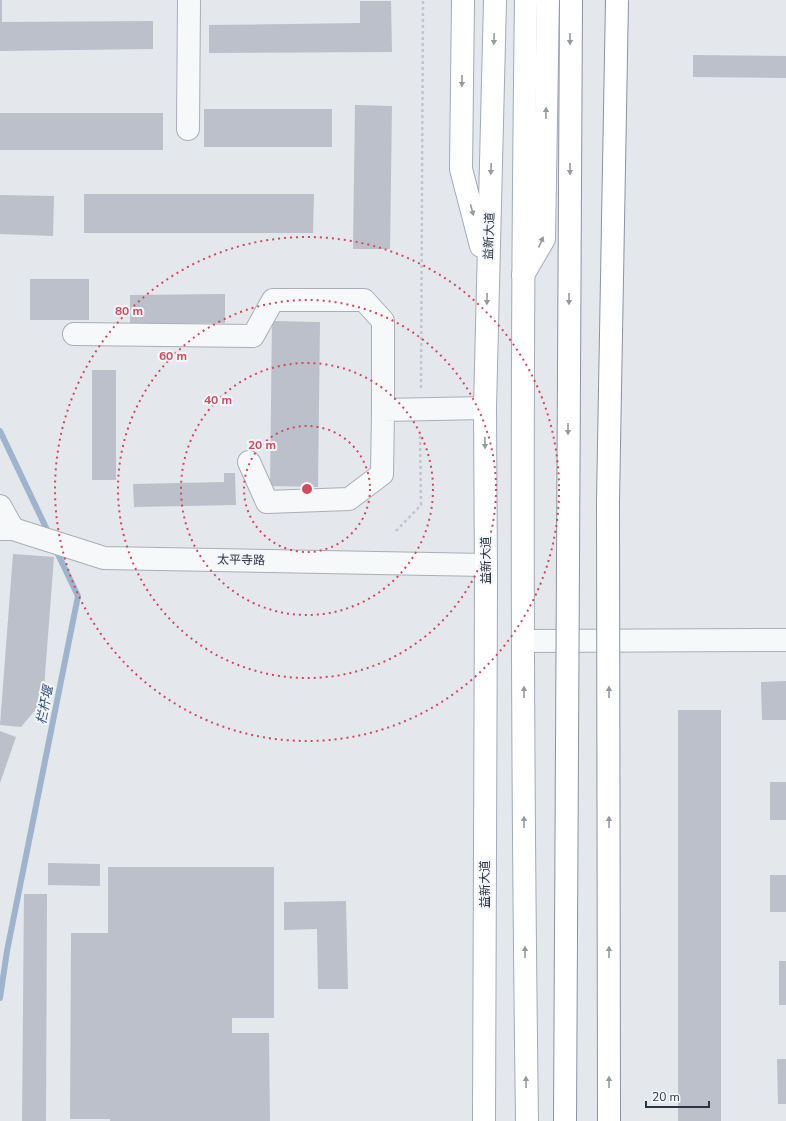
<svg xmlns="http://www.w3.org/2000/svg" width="786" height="1121" font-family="'Nunito Sans','Noto Sans SC',sans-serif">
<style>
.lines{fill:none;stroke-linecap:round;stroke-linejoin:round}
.stream{stroke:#9fb4cc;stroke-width:6}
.building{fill:#bbc0ca}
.minor-casing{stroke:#a9aeb7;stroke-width:24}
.primary-casing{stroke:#a3abb8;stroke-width:24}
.path{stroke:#c2c5cb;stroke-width:2.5;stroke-dasharray:3 3;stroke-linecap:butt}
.minor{stroke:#f7f8fa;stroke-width:22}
.primary{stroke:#fff;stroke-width:22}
.motorway-bridge-casing{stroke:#8b94a3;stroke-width:24;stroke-linecap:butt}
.motorway-bridge{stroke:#fff;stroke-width:22}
.oneway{fill:#959aa2}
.ring{fill:none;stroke:#d1495b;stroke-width:2;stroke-dasharray:2 4}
.labels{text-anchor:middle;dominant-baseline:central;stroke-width:4;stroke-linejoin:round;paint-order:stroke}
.street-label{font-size:12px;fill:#2b3445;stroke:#f4f6f9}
.water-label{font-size:13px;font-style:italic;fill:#34527a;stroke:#f4f6f9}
.centre{fill:#d1495b;stroke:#f4f6f9;stroke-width:2}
.ring-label{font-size:12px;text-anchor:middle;font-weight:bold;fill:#d1495b;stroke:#f4f6f9;stroke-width:4;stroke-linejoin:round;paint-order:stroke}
</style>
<rect width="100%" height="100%" fill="#e4e7ec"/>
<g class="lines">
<!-- stream -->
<g class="stream">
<path d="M0,431L49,534"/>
<path d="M0,998L7,951L78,596L55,548"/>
</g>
</g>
<!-- building -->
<g class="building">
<path d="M0,0H2V22L153,21V49L0,51Z"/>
<path d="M360,1H391L392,52L209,53V25L360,23Z"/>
<path d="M693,55L786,56V78L693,77Z"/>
<path d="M355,105L392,106L390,249H353Z"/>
<rect x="204" y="109" width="128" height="38"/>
<rect x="0" y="113" width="163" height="37"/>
<path d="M84,194H314L313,233H84Z"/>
<path d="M0,195L54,196L53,236L0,234Z"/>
<rect x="30" y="279" width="59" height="41"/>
<path d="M225,294V323L130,324V295Z"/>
<path d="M272,321L320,322L318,487L270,486Z"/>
<rect x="92" y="370" width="24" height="110"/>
<path d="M224,473H235L236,505L134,507L133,484L224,482Z"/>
<path d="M13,554L54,557L43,701L21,727L0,725Z"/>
<path d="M786,681V720H762L761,682Z"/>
<rect x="678" y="710" width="43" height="411"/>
<path d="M0,731L16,737L0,783Z"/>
<rect x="770" y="782" width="16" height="38"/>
<path d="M48,863L100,864V886L48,885Z"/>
<path d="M108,867H274V1018H232V1033H269L270,1121H110V1119H70L71,933H108Z"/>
<rect x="770" y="875" width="16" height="37"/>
<path d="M24,894H47L46,1121H22Z"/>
<path d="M346,901L348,989H318L317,929L284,930V902Z"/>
<rect x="779" y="961" width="7" height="44"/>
<path d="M777,1059H786V1104H778Z"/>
</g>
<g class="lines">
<defs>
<g id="minor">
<path d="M188,129L189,0"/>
<path d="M74,334L253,336L273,300H364L383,321V410"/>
<path d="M249,462L267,502L349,499L382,474L383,410L485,408"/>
<path d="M0,506L13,529"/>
<path d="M0,529H13L104,558L486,565"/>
<path d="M524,641L786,640"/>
</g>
<g id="primary">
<path d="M463,0L461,169L481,246"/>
<path d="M526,0C521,374 522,747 527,1121"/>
<path d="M523,275L544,239L548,0"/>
<path d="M484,1121L486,582L485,408L495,0"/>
</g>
</defs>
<!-- minor casing -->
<use href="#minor" class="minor-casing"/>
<!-- primary casing -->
<use href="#primary" class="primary-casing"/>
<!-- path -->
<g class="path">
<path d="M421,388L423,0"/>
<path d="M396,531L421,505L420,433"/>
</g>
<!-- minor -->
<use href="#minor" class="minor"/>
<!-- primary -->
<use href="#primary" class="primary"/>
<defs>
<g id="motorway-bridge">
<path d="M565,1121L571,0"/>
<path d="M609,1121L608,501L617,0"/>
</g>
</defs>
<!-- motorway-bridge casing -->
<use href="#motorway-bridge" class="motorway-bridge-casing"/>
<!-- motorway-bridge -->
<use href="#motorway-bridge" class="motorway-bridge"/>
</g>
<!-- one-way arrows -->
<defs><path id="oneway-solid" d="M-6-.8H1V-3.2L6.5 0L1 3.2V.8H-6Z"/></defs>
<g class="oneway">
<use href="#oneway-solid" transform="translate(494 39) rotate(92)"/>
<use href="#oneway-solid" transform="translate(570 39) rotate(90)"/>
<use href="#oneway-solid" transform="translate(462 81) rotate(91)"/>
<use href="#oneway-solid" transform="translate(546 113) rotate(-89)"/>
<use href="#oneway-solid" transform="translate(491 169) rotate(92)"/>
<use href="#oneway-solid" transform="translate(570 169) rotate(90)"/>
<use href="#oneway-solid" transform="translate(472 210) rotate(75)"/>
<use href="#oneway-solid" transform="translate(541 242) rotate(-66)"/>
<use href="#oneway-solid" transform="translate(487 299) rotate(91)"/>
<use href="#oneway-solid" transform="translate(569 299) rotate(90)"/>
<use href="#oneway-solid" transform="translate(568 429) rotate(90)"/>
<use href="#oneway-solid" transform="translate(485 443) rotate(89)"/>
<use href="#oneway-solid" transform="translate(524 692) rotate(-90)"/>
<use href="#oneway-solid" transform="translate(609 692) rotate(-90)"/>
<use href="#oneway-solid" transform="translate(524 822) rotate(-90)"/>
<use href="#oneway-solid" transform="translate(609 822) rotate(-90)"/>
<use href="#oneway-solid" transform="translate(525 952) rotate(-90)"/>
<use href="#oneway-solid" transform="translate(609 952) rotate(-90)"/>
<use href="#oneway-solid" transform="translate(526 1082) rotate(-91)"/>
<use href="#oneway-solid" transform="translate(609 1082) rotate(-90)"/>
</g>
<!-- distance rings -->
<g class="ring">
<circle cx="307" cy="489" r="63"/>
<circle cx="307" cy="489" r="126"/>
<circle cx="307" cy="489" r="189"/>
<circle cx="307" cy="489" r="252"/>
</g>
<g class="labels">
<!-- street labels -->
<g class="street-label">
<text transform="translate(489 236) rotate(-88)">益新大道</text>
<text transform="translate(241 560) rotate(1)">太平寺路</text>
<text transform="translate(486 560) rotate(-90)">益新大道</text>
<text transform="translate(485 884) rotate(-90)">益新大道</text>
</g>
<!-- water labels -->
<g class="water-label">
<text transform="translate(45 705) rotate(-79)">栏杆堰</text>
</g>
</g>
<circle cx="307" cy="489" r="6" class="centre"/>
<g class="ring-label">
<text x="129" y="315">80 m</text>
<text x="173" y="360">60 m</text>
<text x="218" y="404">40 m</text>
<text x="262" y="449">20 m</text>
</g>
<!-- scale -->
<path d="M646 1101v6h63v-6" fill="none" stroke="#2b3445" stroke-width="2"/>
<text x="652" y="1101" font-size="12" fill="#2b3445" stroke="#f4f6f9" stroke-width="3" paint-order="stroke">20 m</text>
</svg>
